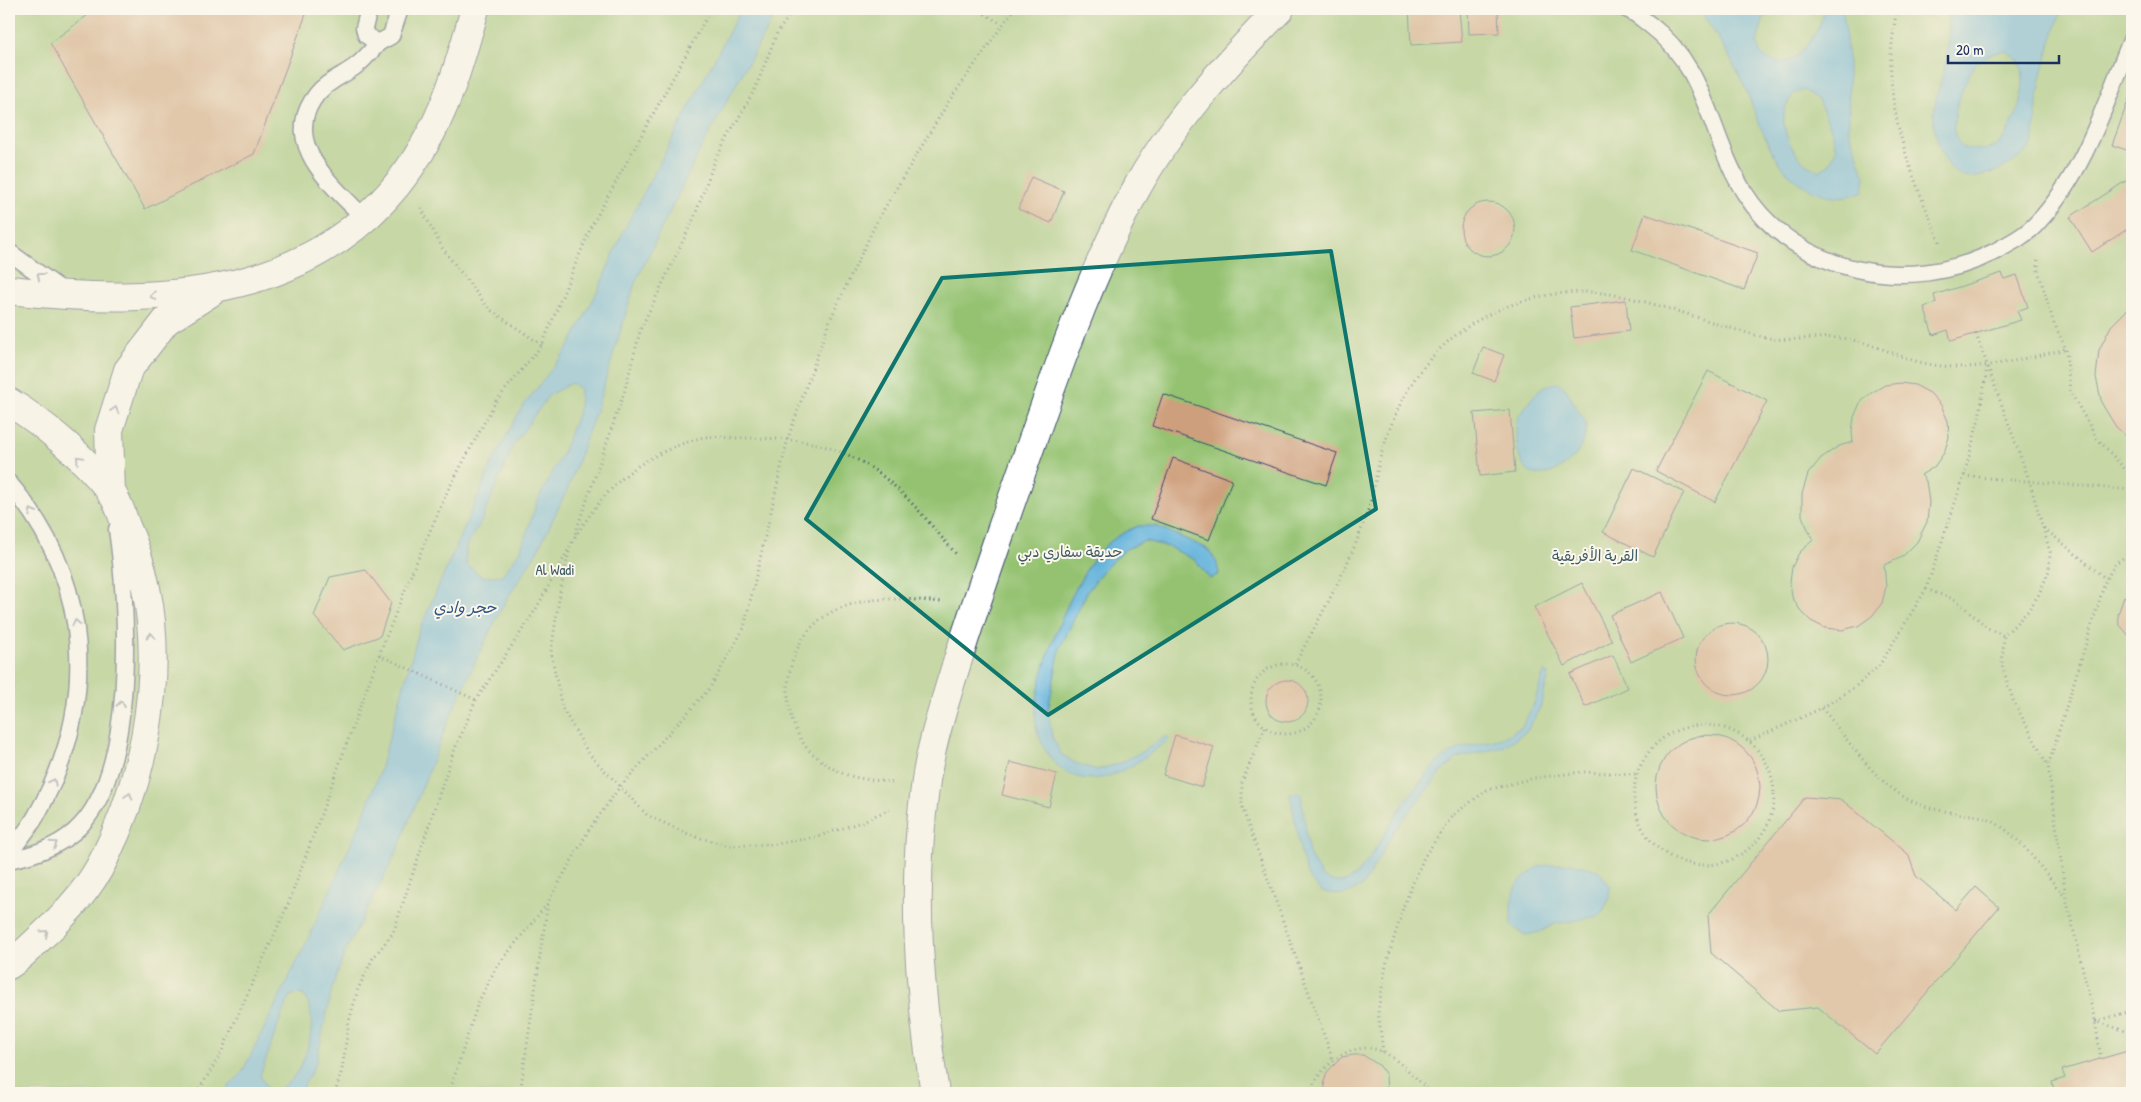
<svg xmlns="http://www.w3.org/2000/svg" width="2141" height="1102" font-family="'Patrick Hand','Playpen Sans Arabic',sans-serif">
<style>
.green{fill:#94c271;stroke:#587868}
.water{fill:#62b2dc;stroke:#3e709d;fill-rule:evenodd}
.building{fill:#ce9f7c}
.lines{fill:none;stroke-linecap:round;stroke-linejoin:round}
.service-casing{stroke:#3b4b6f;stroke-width:19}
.minor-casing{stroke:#3b4b6f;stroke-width:30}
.path{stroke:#3b4b6f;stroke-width:3;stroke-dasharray:1 4;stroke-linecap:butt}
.service{stroke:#fff;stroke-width:16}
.minor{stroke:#fff;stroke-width:28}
.oneway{stroke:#8d97ae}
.marked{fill:none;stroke:#0f766e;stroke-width:4;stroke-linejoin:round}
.labels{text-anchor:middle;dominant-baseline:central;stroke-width:4;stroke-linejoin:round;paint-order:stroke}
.park-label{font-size:15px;fill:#3f5b64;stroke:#fbf7ec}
.water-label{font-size:16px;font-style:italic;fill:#305684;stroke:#fbf7ec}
</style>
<rect width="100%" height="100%" fill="#fbf7ec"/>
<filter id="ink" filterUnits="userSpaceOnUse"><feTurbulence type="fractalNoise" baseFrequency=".02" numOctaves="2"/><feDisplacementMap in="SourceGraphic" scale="10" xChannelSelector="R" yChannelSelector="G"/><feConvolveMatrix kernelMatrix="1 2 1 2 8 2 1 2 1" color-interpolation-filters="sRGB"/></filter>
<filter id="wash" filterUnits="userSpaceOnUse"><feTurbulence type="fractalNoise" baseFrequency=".0096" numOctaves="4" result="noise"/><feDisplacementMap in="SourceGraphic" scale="20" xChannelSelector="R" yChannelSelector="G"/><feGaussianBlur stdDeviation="1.12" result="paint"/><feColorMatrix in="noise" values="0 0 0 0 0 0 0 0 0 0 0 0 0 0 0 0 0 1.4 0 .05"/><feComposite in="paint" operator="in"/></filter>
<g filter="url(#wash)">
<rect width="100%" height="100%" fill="#f1ead2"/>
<!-- green -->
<rect class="green" x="9" y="9" width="2123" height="1084"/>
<!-- water -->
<g class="water">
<path d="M741,9H778L700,150L635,283L596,411L568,488L538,550L505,602L479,653L449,719L398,849L345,952L332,988L316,1063L300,1093H222L242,1073L309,937L360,824L379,774L419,631L493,461L521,409L570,345L599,288L623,232ZM571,383L580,389L579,409L564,450L537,502L520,552L502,575L482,577L466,564V546L481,522L514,444L549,395ZM302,994C320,1012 309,1056 295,1075C291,1082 283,1086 277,1091L268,1090L260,1076L282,1014L291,995Z"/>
<path d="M1699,9H1766L1757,43L1760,54C1767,59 1778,64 1786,62C1803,57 1822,25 1825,9H1843L1848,59L1849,131L1865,177L1863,191C1849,198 1837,198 1823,194C1771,178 1762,125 1742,81C1730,56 1715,32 1699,9ZM1804,90L1818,100L1832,131L1836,150L1829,165L1819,171C1796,163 1779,133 1785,108C1787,104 1791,98 1793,94Z"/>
<path d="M1947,9H2062C2050,44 2038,79 2036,115C2035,125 2035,141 2029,149C2019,162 1982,181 1965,177C1946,172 1937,143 1934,125C1932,106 1940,87 1944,69C1948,49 1951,29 1947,9ZM2005,51C2009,53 2015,56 2018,60C2032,79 2014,132 1997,145C1987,152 1974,150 1963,148C1960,144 1956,139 1955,135C1949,120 1966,74 1977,63C1985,55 1995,52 2005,51Z"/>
<path d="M1557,383C1568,388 1570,396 1575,406C1580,414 1587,420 1586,430C1585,453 1555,481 1531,473C1518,468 1514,433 1517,420C1518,415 1535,394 1539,390C1544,385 1551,384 1557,383Z"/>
<path d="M1138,526H1156L1206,548L1216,560L1219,574L1210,579L1195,560L1169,547L1145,541L1126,549L1104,569L1087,592L1060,648L1048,710L1052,736L1061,754L1075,763L1097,770L1120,763L1147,749L1166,736L1169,739C1137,764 1092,800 1055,763C1047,755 1038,737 1036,726C1030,684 1072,582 1100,551C1111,539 1124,532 1138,526Z"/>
<path d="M1544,672L1549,674L1540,708L1527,731L1503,747L1458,758L1441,772L1394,831L1363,886L1343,895L1322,892L1308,877L1301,854L1290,793H1301L1309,854L1322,877L1333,882H1346L1356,875L1369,859L1405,801L1436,763L1458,749L1502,738L1522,727L1534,704Z"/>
<path d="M1571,863L1598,870L1610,886L1609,900L1600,916L1555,924L1540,932L1525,935L1511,925V903L1518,883L1539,866Z"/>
</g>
<g id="blocks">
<!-- building -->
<g class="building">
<path d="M96,9H308L254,154L145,209L50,43Z"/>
<path d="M1409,9H1459L1462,42L1411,45Z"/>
<path d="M1468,9H1498L1499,33L1469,34Z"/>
<path d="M2132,90V152L2112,145Z"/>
<path d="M1031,177L1064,191L1051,223L1018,209Z"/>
<path d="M2132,177V226L2092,252L2070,217Z"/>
<circle cx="1488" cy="229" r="27"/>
<path d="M1645,214L1758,253L1744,290L1632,250Z"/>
<path d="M2002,273L2004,279L2017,275L2028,307L2017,311L2021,320L1951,341L1948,330L1933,335L1924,307L1936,303L1934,295Z"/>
<path d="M1626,300L1629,331L1574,338L1570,307Z"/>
<path d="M2132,305V441L2116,427L2102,404L2096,377L2099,350L2111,326Z"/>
<path d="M1483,347L1504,355L1494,381L1473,373Z"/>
<path d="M1708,371L1767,401L1715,502L1656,471Z"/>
<path d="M1900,383L1915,385L1930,393L1941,405L1948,421L1949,437L1944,453L1934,467L1921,475L1926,481L1929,502L1927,522L1917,542L1902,557L1884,565L1886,587L1882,603L1872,616L1858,626L1842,630L1825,628L1811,621L1800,610L1792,597L1790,582L1792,567L1799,553L1813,540L1802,516V494L1808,474L1821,458L1839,446L1853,442L1852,432L1854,417L1860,403L1871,393L1885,385Z"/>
<path d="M1163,394L1337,453L1326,485L1152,426Z"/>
<path d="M1510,410L1515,472L1480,476L1474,413Z"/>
<path d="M1173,458L1232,480L1209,540L1151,519Z"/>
<path d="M1634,468L1684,492L1653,557L1603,532Z"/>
<path d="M366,570L391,603L380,636L343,650L314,616L330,577Z"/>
<path d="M1582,583L1612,641L1564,666L1534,607Z"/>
<path d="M2132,589V639L2119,624L2118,614L2124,597Z"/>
<path d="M1662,592L1683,638L1631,662L1610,615Z"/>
<circle cx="1732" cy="659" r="36"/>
<path d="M1613,655L1628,688L1585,707L1570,674Z"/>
<circle cx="1287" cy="701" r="21"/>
<path d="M1175,735L1214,747L1202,787L1163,775Z"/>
<circle cx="1708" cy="787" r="52"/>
<path d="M1010,762L1057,774L1049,807L1002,795Z"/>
<path d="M1805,797L1842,800L1908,854L1916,876L1956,910L1976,887L1999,907L1875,1054L1818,1007L1779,1011L1711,953L1708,915Z"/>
<path d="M2131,1050L2132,1093H2055L2052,1082L2065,1078L2062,1070Z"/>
<path d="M1353,1055H1363L1380,1066L1386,1075L1387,1093H1326L1324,1082L1327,1072L1342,1057Z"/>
</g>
</g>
</g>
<g filter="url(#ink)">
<use href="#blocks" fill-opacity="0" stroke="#3b4b6f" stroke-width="1"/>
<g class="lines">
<defs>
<g id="service">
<path d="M369,9L364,28L366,35L378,43L391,36L400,9"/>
<path d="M1626,9C1635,12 1641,18 1649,24C1709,69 1708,134 1744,192C1796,275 1910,295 1994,252C2009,244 2027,235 2038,222C2085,172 2106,101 2132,38"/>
<path d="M365,219C334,186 278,143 317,94C327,81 345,75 357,65C365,59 372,50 378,43"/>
<path d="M9,252L63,291"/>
<path d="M9,483C93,581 99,705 36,816C29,829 18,841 9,853"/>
<path d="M9,860C33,855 55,848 74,832C138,777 128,605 117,529"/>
</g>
<g id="minor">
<path d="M9,290C173,308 344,298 431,133C451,95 463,51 475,9"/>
<path d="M9,402C44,423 86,459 111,492C118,501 122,515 126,526C173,630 153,760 104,859C90,888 63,917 40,938C30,947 20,958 9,965"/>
<path d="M111,493L109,430L128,370L166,321L213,291"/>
<path d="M935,1093C919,991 911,891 925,788C929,753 940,718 950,685C966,632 984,580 1002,528C1042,415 1078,299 1134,193C1171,124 1226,64 1280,9"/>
</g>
</defs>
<!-- service casing -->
<use href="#service" class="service-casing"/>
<!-- minor casing -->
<use href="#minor" class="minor-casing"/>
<!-- path -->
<g class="path">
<path d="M976,9L1002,24"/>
<path d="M1896,9C1895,24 1892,39 1891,55C1888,121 1915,183 1940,242"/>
<path d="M421,208L443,249L489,309L542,345"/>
<path d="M2038,260V270L2053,321L2066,349L2070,391L2096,437L2132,477"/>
<path d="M1976,334L2029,480L2050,552L2049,571L2039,594L2028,611L2004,636L2002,665L2013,700L2048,766"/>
<path d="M1964,476L2132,490"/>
<path d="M2044,528L2106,579"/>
<path d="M575,537C591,512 607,490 631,471C649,457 678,444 700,438C711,435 726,438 737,438C793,438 835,440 881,475C910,497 933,528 957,555"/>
<path d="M570,547L560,592L551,652L562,708L589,754L647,815L690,835L729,846L777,844L816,837L861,822L890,809"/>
<path d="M1926,589L1956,600L1988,628L2004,636"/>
<path d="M379,655L476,700"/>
<circle cx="1286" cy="699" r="35"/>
<path d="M1295,664C1322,613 1353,560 1370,504C1375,488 1376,471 1381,455C1389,428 1402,395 1419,373C1458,319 1524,291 1589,292C1617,293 1646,302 1673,310C1703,318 1745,335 1775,339C1796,341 1819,336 1840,338C1868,341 1887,352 1912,360C1964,376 2015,361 2066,349"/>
<path d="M1822,708C1846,737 1869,774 1901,795C1919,807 1941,811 1962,814C1969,815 1978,815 1985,818C2018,830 2042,871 2065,897"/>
<circle cx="1704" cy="795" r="70"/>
<path d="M1265,727L1242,782V807L1333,1060"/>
<path d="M1750,741L1822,708L1855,687L1879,666L1926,589L1964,476L1979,418L1987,367"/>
<path d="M892,782C872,780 847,779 829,766C822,761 812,754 806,747C774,705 785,635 834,611C869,594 906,599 943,602"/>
<path d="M2095,1021L2132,1033"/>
<path d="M2096,1021L2132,1011"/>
<path d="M1383,1052L1378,1011L1386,965L1404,905L1424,857L1453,815L1487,790L1534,778L1582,772L1636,774"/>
<path d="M2101,1059L2095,1021L2066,898L2048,766L2106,579L2117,562L2132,552"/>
<path d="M197,1093L220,1055L289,902L379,655L413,570L448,490L496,401L542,345L591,227L711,9"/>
<path d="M335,1093L342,1070L349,1021L358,989L373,958L393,933L453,753L476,700L536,609L572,543L624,393L641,328L694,218L715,160L755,89L777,33L794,9"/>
<path d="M449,1093L478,1003L497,966L548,903"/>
<path d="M520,1093L548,902L589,830L619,788L710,688L744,628L788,438L829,322L878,219L949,101L1014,9"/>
<path d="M1309,1093C1320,1066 1354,1036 1385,1053C1402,1063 1417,1079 1431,1093"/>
</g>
<!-- service -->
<use href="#service" class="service"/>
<!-- minor -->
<use href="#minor" class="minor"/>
</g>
<!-- one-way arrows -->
<defs><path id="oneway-chevron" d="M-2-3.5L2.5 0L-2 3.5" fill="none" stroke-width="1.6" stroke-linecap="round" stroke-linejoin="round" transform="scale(1.25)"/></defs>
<g class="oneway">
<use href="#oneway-chevron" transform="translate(40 276) rotate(-142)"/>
<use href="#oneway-chevron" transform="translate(153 296) rotate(173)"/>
<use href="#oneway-chevron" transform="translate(115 410) rotate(-72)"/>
<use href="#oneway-chevron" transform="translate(79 459) rotate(-133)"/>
<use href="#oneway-chevron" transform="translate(32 512) rotate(-120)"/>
<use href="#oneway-chevron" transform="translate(76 623) rotate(-100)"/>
<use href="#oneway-chevron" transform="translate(151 636) rotate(-91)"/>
<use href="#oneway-chevron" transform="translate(121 704) rotate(-81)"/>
<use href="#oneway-chevron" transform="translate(53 782) rotate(-64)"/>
<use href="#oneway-chevron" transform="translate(129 796) rotate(-72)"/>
<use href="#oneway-chevron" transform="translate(54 844) rotate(-33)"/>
<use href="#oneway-chevron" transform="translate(45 933) rotate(-42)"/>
</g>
</g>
<!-- marked area -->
<path d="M0 0H2141V1102H0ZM1331,251L1376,509L1048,715L806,519L942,278Z" fill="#f1ead2" fill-opacity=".55" fill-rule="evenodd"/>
<path class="marked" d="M1331,251L1376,509L1048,715L806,519L942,278Z"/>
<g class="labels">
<!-- park labels -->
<g class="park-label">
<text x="1070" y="551">حديقة سفاري دبي</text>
<text x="1595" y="555">القرية الأفريقية</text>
<text x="555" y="569">Al Wadi</text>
</g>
<!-- water labels -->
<g class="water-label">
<text x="465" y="607">حجر وادي</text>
</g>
</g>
<!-- margin -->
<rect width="2141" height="1102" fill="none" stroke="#fbf7ec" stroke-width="30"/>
<!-- scale -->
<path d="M1948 55v8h111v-8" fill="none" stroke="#1b2f5e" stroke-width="2.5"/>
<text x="1956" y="55" font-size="15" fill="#1b2f5e" stroke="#fbf7ec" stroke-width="4" paint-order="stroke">20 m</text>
</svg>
